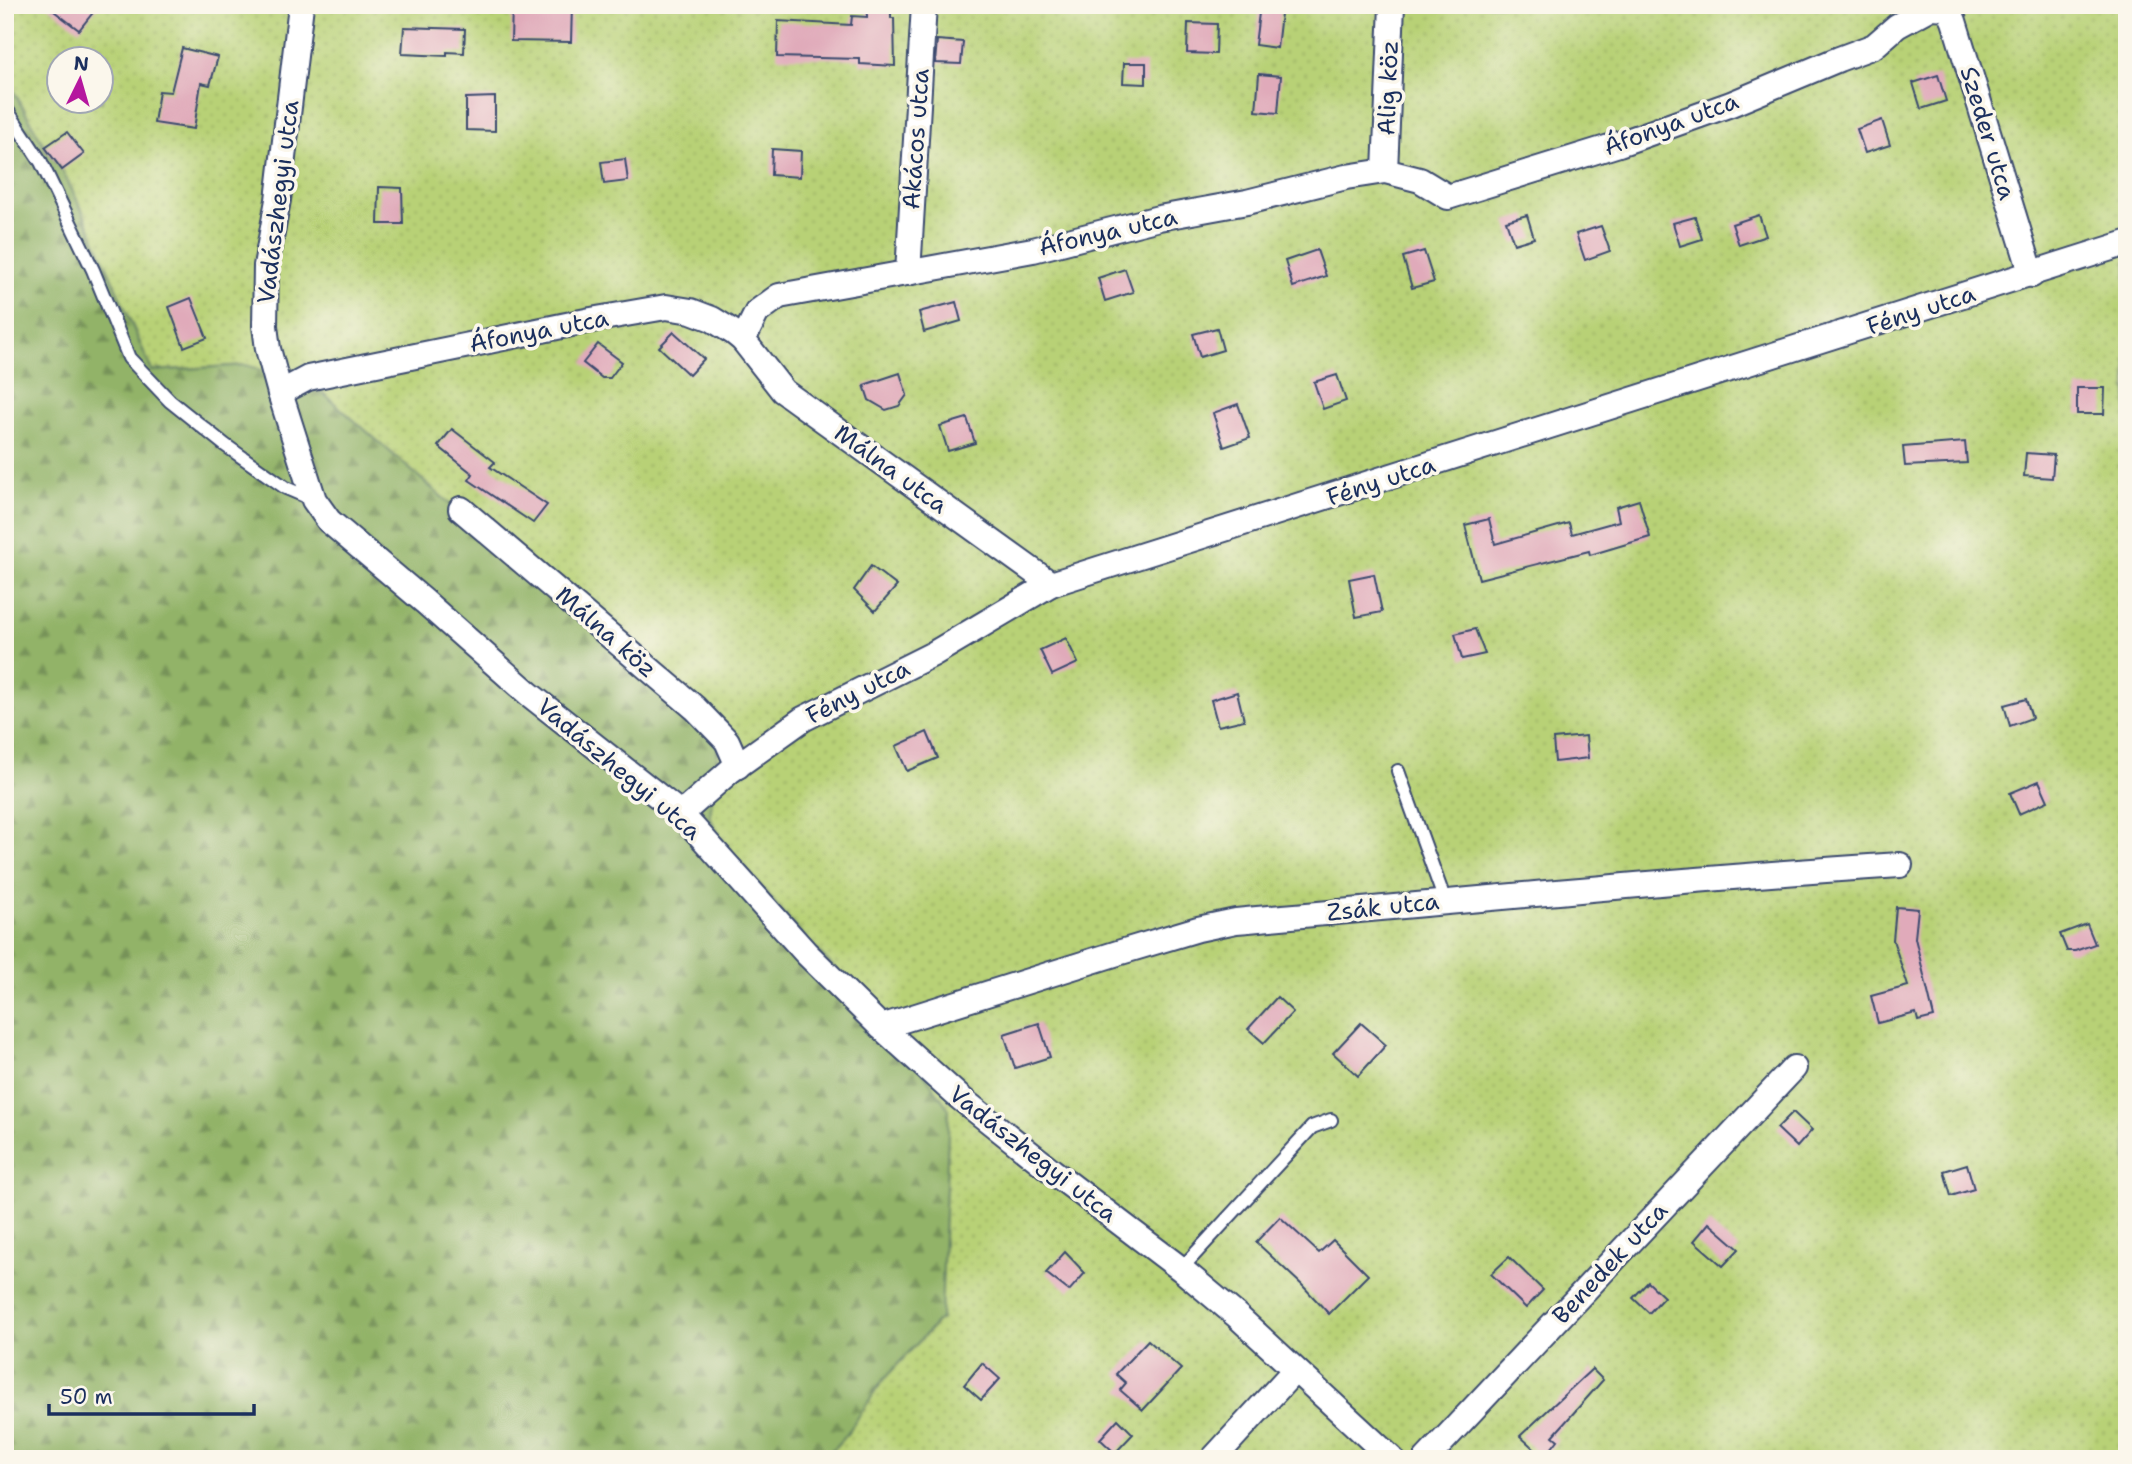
<svg xmlns="http://www.w3.org/2000/svg" width="2132" height="1464" font-family="'Shantell Sans',sans-serif">
<style>
.grass{fill:url(#grass-dots);stroke:#6a806a;stroke-width:2;fill-rule:evenodd}
.forest{fill:url(#forest-firs);stroke:#567162;stroke-width:2}
.building{fill:#e0aaba}
.lines{fill:none;stroke-linecap:round;stroke-linejoin:round}
.service-casing{stroke:#3b4a6e;stroke-width:16}
.minor-casing{stroke:#3b4a6e;stroke-width:28}
.service{stroke:#fff;stroke-width:12}
.minor{stroke:#fff;stroke-width:24}
.labels{text-anchor:middle;dominant-baseline:central;stroke-width:7;stroke-linejoin:round;paint-order:stroke}
.street-label{font-size:24px;fill:#1b2f5e;stroke:#fbf7ec}
</style>
<defs>
<pattern id="grass-dots" width="8" height="8" patternUnits="userSpaceOnUse" patternTransform="scale(1.75)"><rect width="8" height="8" fill="#b8d176"/><path d="M2 2h.1M6 6h.1" fill="none" stroke="#9eb468" stroke-width="1.8" stroke-linecap="round"/></pattern>
<pattern id="forest-firs" width="22" height="20" patternUnits="userSpaceOnUse" patternTransform="scale(1.75)"><rect width="22" height="20" fill="#92b367"/><path d="M5 1l3.5 6h-7zM16 11l3.5 6h-7z" fill="#769258"/></pattern>
</defs>
<rect width="100%" height="100%" fill="#fbf7ec"/>
<filter id="ink" filterUnits="userSpaceOnUse"><feTurbulence type="fractalNoise" baseFrequency=".0143" numOctaves="2"/><feDisplacementMap in="SourceGraphic" scale="14" xChannelSelector="R" yChannelSelector="G"/><feConvolveMatrix kernelMatrix="1 2 1 2 8 2 1 2 1" color-interpolation-filters="sRGB"/></filter>
<filter id="wash" filterUnits="userSpaceOnUse"><feTurbulence type="fractalNoise" baseFrequency=".00686" numOctaves="4" result="noise"/><feDisplacementMap in="SourceGraphic" scale="28" xChannelSelector="R" yChannelSelector="G"/><feGaussianBlur stdDeviation="1.57" result="paint"/><feColorMatrix in="noise" values="0 0 0 0 0 0 0 0 0 0 0 0 0 0 0 0 0 1.4 0 .05"/><feComposite in="paint" operator="in"/></filter>
<g filter="url(#wash)">
<rect width="100%" height="100%" fill="#f2e6cc"/>
<!-- grass -->
<path class="grass" d="M5,5H2127V1459H824L847,1434L883,1380L941,1318L787,918L719,836L710,817L719,739L246,365L152,371L83,212L62,170L45,147L5,76ZM60,60H102V102H60Z"/>
<!-- forest -->
<path class="forest" d="M5,76L45,147L62,170L83,212L152,371L246,365L316,387L719,739L710,817L719,836L787,918L894,1031L949,1109L941,1318L883,1380L847,1434L824,1459H5Z"/>
<g id="blocks">
<!-- building -->
<g class="building">
<path d="M46,5H99L79,30Z"/>
<path d="M512,5H572L571,42L511,41Z"/>
<path d="M867,5H891V18H894L895,66L860,64V59L777,57L778,21L851,25L852,16L867,17Z"/>
<path d="M1260,5H1282L1277,48L1255,45Z"/>
<path d="M1188,23L1217,24L1216,54L1187,53Z"/>
<path d="M404,27L465,29L464,53L447,52V56L402,54Z"/>
<path d="M937,40L963,42L961,64L935,63Z"/>
<path d="M182,48L218,57L210,85L201,83L194,129L154,123L159,91L171,92Z"/>
<path d="M1124,63H1146V84L1123,83Z"/>
<path d="M1259,74L1281,76L1278,113L1256,111Z"/>
<path d="M1938,75L1946,101L1921,109L1913,83Z"/>
<path d="M495,97V131L466,130V98Z"/>
<path d="M1882,120L1890,145L1865,153L1857,129Z"/>
<path d="M67,132L84,154L62,170L45,147Z"/>
<path d="M772,149L801,151L800,177L771,175Z"/>
<path d="M625,159L628,181L604,184L601,162Z"/>
<path d="M379,187L402,188L403,224H378Z"/>
<path d="M1527,215L1534,238L1514,244L1506,221Z"/>
<path d="M1759,215L1766,236L1739,245L1732,224Z"/>
<path d="M1695,217L1702,239L1680,246L1673,223Z"/>
<path d="M1601,226L1610,251L1585,260L1576,234Z"/>
<path d="M1317,250L1326,276L1293,287L1285,261Z"/>
<path d="M1424,251L1434,282L1412,288L1403,257Z"/>
<path d="M1125,269L1133,292L1105,301L1098,278Z"/>
<path d="M191,298L207,338L184,347L169,307Z"/>
<path d="M956,302L961,321L924,332L919,312Z"/>
<path d="M1217,328L1223,350L1200,357L1193,334Z"/>
<path d="M674,332L704,359L689,375L659,347Z"/>
<path d="M598,344L622,362L610,378H602L583,363Z"/>
<path d="M900,373L907,395L899,406L886,410L869,400L864,385Z"/>
<path d="M1337,375L1346,401L1323,409L1314,382Z"/>
<path d="M2077,388H2105L2104,414H2077Z"/>
<path d="M1238,404L1250,438L1224,447L1213,413Z"/>
<path d="M967,418L975,443L948,451L940,426Z"/>
<path d="M452,429L495,462L490,467L547,505L533,523L469,480L473,474L438,446Z"/>
<path d="M1965,442L1967,463L1905,466L1903,447Z"/>
<path d="M2026,453L2054,455L2052,478L2024,476Z"/>
<path d="M1639,500L1650,537L1590,555L1589,551L1479,579L1465,525L1489,519L1495,544L1569,523L1572,534L1619,521L1616,507Z"/>
<path d="M871,566L897,586L875,611L854,590Z"/>
<path d="M1374,574L1382,612L1356,617L1349,579Z"/>
<path d="M1475,629L1485,654L1462,659L1455,634Z"/>
<path d="M1066,638L1078,663L1052,675L1040,650Z"/>
<path d="M1237,692L1244,720L1218,726L1211,700Z"/>
<path d="M2026,699L2032,718L2010,726L2004,705Z"/>
<path d="M927,732L938,758L907,771L896,746Z"/>
<path d="M1586,736L1588,758L1555,762L1553,739Z"/>
<path d="M2039,781L2048,801L2019,814L2010,793Z"/>
<path d="M1896,907L1918,909L1915,938L1934,1017L1918,1021L1916,1013L1878,1023L1871,996L1908,986L1893,940Z"/>
<path d="M2087,924L2095,944L2075,951H2067L2060,934Z"/>
<path d="M1277,997L1293,1012L1264,1043L1248,1029Z"/>
<path d="M1039,1023L1050,1057L1015,1068L1004,1034Z"/>
<path d="M1361,1023L1386,1045L1358,1076L1333,1053Z"/>
<path d="M1793,1112L1812,1130L1797,1147L1777,1128Z"/>
<path d="M1967,1164L1974,1189L1951,1196L1944,1171Z"/>
<path d="M1280,1217L1319,1253L1333,1240L1368,1275L1329,1314L1302,1285L1256,1242Z"/>
<path d="M1709,1223L1739,1249L1723,1266L1694,1241Z"/>
<path d="M1065,1252L1085,1273L1069,1291L1046,1273Z"/>
<path d="M1509,1257L1543,1290L1526,1308L1491,1274Z"/>
<path d="M1648,1282L1664,1297L1649,1313L1633,1298Z"/>
<path d="M1148,1340L1181,1369L1143,1410L1120,1390L1126,1383L1116,1374Z"/>
<path d="M982,1363L1000,1379L981,1400L964,1385Z"/>
<path d="M1592,1369L1603,1380L1553,1436L1558,1440L1544,1458L1520,1436Z"/>
<path d="M1118,1419L1133,1434L1115,1453L1100,1439Z"/>
</g>
</g>
</g>
<g filter="url(#ink)">
<use href="#blocks" fill-opacity="0" stroke="#3b4a6e" stroke-width="2"/>
<g class="lines">
<defs>
<g id="service">
<path d="M5,107L41,162L93,270L129,358L170,401L225,445L286,488L314,500"/>
<path d="M1398,771L1445,901"/>
<path d="M1181,1269L1312,1127L1331,1120"/>
</g>
<g id="minor">
<path d="M301,5L278,200L266,266L265,326L268,349L280,393L314,500L329,521L425,602L529,694L681,814L806,953L881,1027L959,1097L1052,1171L1181,1269L1236,1315L1392,1459"/>
<path d="M1385,171L1392,5"/>
<path d="M908,273L924,5"/>
<path d="M743,340L757,312L779,296L1033,250L1159,218L1247,202L1346,177L1385,171L1420,180L1448,197L1619,144L1731,104L1839,59L1874,46L1897,26L1932,7L1948,8L1954,21L2032,275"/>
<path d="M280,393L308,378L591,320L666,307L691,311L712,319L733,332L743,340L783,391L1051,584"/>
<path d="M461,509L695,708L727,741L738,766"/>
<path d="M681,814L730,771L803,719L933,654L1051,584L2127,243"/>
<path d="M881,1027L1121,952L1198,929L1236,921C1457,902 1678,879 1900,865"/>
<path d="M1213,1459L1294,1371"/>
<path d="M1426,1459L1794,1068"/>
</g>
</defs>
<!-- service casing -->
<use href="#service" class="service-casing"/>
<!-- minor casing -->
<use href="#minor" class="minor-casing"/>
<!-- service -->
<use href="#service" class="service"/>
<!-- minor -->
<use href="#minor" class="minor"/>
</g>
</g>
<g class="labels">
<!-- street labels -->
<g class="street-label">
<text transform="translate(1388 88) rotate(-88)">Alig köz</text>
<text transform="translate(1671 124) rotate(-20)">Áfonya utca</text>
<text transform="translate(1988 133) rotate(73)">Szeder utca</text>
<text transform="translate(916 139) rotate(-86)">Akácos utca</text>
<text transform="translate(278 202) rotate(-83)">Vadászhegyi utca</text>
<text transform="translate(1108 232) rotate(-13)">Áfonya utca</text>
<text transform="translate(1921 310) rotate(-18)">Fény utca</text>
<text transform="translate(539 331) rotate(-11)">Áfonya utca</text>
<text transform="translate(891 469) rotate(36)">Málna utca</text>
<text transform="translate(1381 481) rotate(-18)">Fény utca</text>
<text transform="translate(606 632) rotate(41)">Málna köz</text>
<text transform="translate(858 692) rotate(-27)">Fény utca</text>
<text transform="translate(619 769) rotate(40)">Vadászhegyi utca</text>
<text transform="translate(1383 907) rotate(-6)">Zsák utca</text>
<text transform="translate(1033 1154) rotate(38)">Vadászhegyi utca</text>
<text transform="translate(1610 1263) rotate(-47)">Benedek utca</text>
</g>
</g>
<!-- margin -->
<rect width="2132" height="1464" fill="none" stroke="#fbf7ec" stroke-width="28"/>
<!-- north arrow -->
<g transform="translate(80 80) rotate(5)"><circle r="33" fill="#fbf7ec" stroke="#a1a7b3" stroke-width="2"/>
<path d="M0-5L12 26L0 18L-12 26Z" fill="#b5179e"/>
<text y="-10" font-size="19" font-weight="bold" text-anchor="middle" fill="#1b2f5e">N</text>
</g>
<!-- scale -->
<path d="M49 1404v10h205v-10" fill="none" stroke="#1b2f5e" stroke-width="3.5"/>
<text x="60" y="1404" font-size="21" fill="#1b2f5e" stroke="#fbf7ec" stroke-width="5" paint-order="stroke">50 m</text>
</svg>
